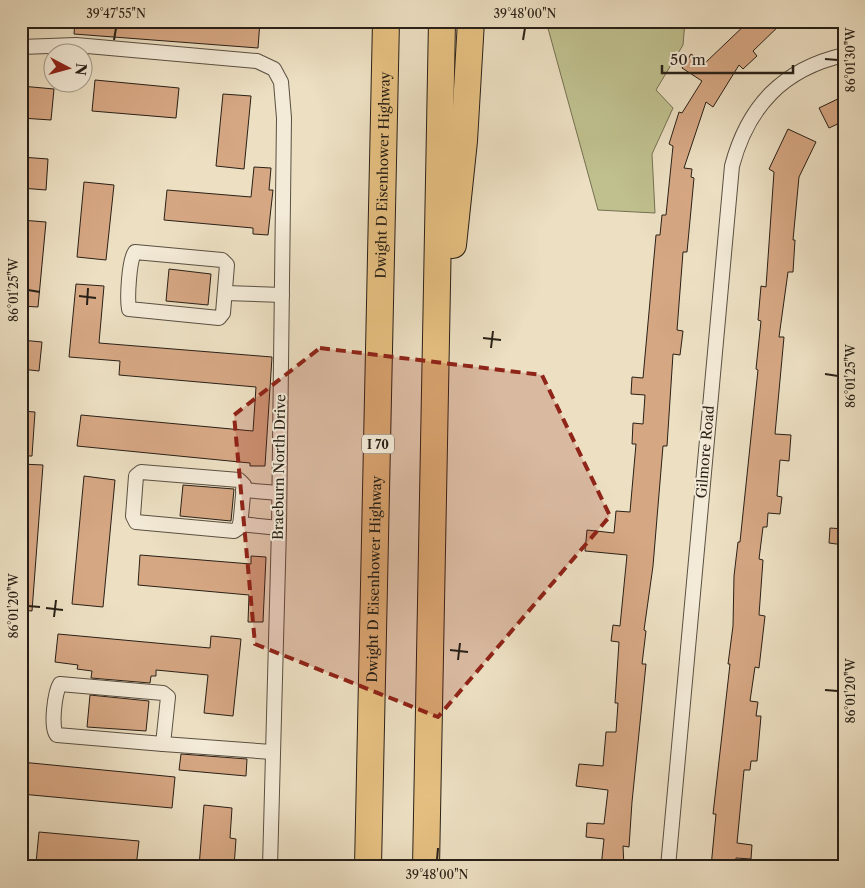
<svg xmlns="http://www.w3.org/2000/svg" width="865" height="888" font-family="'Libre Caslon Text',serif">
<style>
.green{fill:#bfc08e;stroke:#747052}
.building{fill:#d6a783;stroke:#292017}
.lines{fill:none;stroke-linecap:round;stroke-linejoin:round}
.minor-casing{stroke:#5a5042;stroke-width:16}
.motorway-casing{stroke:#292017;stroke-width:28}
.minor{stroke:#f3ead7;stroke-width:14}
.motorway{stroke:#e6c081;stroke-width:26}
.marked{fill:#8f2418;fill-opacity:0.2;stroke:#8f2418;stroke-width:4;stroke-dasharray:10 6;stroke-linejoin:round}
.ticks{fill:none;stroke:#292017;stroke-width:2}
.labels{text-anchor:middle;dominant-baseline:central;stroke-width:4;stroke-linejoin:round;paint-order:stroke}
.shield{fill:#f3ead7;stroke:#665d51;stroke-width:1}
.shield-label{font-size:12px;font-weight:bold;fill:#292017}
.street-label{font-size:14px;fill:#292017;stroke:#f3ead7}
.neatline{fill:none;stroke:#292017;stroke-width:2}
.ticks-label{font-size:12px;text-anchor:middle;fill:#292017}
</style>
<rect width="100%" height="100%" fill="#ecdfc2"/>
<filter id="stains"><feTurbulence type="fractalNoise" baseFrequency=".004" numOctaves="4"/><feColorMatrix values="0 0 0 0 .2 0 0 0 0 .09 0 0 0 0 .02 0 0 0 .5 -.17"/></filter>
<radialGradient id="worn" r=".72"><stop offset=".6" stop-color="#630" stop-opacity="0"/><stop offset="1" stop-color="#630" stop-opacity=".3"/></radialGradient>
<!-- green -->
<path class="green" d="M546,21H685L683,45L656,90L673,108L652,154L655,213L598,210Z"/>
<!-- building -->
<g class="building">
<path d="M75,21H152L227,27V21H260L258,48L74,34Z"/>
<path d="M749,21H784L753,51L757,56L743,69L739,65L713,107L706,102L684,168L692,169L691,177L694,178L687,252H683L677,330L683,331L680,355L673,354L667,446H663L653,566L644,630L646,631L642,664H646L632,802L629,847L623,846L624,867H601L604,839L586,837L587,823L604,824L608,790L576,786L579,764L603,766L606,732H616L618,703H615L619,642L611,641L613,625L620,626L627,555L585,551L587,530L614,533L616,511L630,512L636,444H632L633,423L643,424L645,395L631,394L632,377L643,378L656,235H660L662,215H666L673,146L669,144L679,112L682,113L702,81L682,68L691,54L705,63Z"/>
<path d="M95,80L179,88L176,118L92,111Z"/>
<path d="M21,86L54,89L51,120L21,118Z"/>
<path d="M223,94L251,96L244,169L216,166Z"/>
<path d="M844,96V121L829,128L819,108Z"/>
<path d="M788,129L816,142L799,177L793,240H795L793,272H788L779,337H784L775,434L791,435L789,461L780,460L777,496L782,497L780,514L768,513L767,527H763L759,559L763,560L759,615L765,616L759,668L755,667L750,701L758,702L756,716H761L757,761H751L750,770H744L737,843L752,845L751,859L736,858L735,867H711L716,814H713L730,664H728L733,626L734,576L738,542H740L758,370L756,369L761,321L758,320L761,286L766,287L774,172L769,169Z"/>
<path d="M21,157L48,159L46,190L21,188Z"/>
<path d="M254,167L271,168L269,190H273L268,235L253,234V228L164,220L167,190L251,197Z"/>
<path d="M84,182L114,185L106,260L77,257Z"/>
<path d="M21,220L46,222L38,307L21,306Z"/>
<path d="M169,269L211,274L208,305L166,301Z"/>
<path d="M76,284L104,286L99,343L272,357L265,466H250V463L77,446L81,415L253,431L256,387L119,375L120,361L69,357Z"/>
<path d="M21,340L42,342L39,371L21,369Z"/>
<path d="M21,411L35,412L32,456H21Z"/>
<path d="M21,464L43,465L32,611L21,610Z"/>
<path d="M84,476L115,480L103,607L72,604Z"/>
<path d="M183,485L234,489L231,521L180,516Z"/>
<path d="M830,528L844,529V545L829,543Z"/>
<path d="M140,555L251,564V556L266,557L263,622H248L249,595L138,585Z"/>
<path d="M58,634L210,648L211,636L241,639L233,716L204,713L208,675L156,670V676H151L150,683L91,678L92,671L77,669L78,665L55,662Z"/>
<path d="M90,695L149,701L146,731L87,727Z"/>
<path d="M181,754L247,759L246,776L179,770Z"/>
<path d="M21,762L175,777L172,808L21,794Z"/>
<path d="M204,805L232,808L230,838L236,839L234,867H199Z"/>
<path d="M39,832L139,841L136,867H73L36,863Z"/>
</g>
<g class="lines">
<defs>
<g id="minor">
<path d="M21,47L76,45L257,61L274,69L281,82L284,118L279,528L270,867"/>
<path d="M135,252L222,260L227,265L223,313L219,318L129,309C127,298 129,260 135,252Z"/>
<path d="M225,293L282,295"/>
<path d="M141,472L239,480L244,485L240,527L234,531L136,522L133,516L136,476Z"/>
<path d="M243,490L279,493"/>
<path d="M240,524L279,528"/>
<path d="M60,684L163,693L168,697L163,744L57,735C50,728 55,692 60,684Z"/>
<path d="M163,744L272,752"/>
<path d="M668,867L732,166C748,106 783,69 844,55"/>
</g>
<g id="motorway">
<path d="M453,245L464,141L471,21"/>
<path id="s1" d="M368,867L386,21"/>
<path d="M426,867L442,21"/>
</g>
</defs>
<!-- minor casing -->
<use href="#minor" class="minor-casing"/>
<!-- motorway casing -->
<use href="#motorway" class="motorway-casing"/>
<!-- minor -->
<use href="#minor" class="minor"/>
<!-- motorway -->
<use href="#motorway" class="motorway"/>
</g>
<!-- marked area -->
<path class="marked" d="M320,348L542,375L610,516L438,717L255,644L234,415Z"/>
<!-- ticks -->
<path class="ticks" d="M114,40L116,28M523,40L525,28M825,59L838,60M28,290L40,292M79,296L96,298M87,305L88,288M483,338L501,340M491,348L493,331M825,374L838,376M28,606L40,607M46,608L63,610M54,617L56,600M450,650L468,652M458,660L460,643M825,690L838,691M437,860L438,848"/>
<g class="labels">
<!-- shield labels -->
<rect class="shield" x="362" y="434.5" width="32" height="19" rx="4"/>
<g class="shield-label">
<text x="378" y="444">I 70</text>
</g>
<!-- street labels -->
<g class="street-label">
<text stroke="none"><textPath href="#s1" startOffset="692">Dwight D Eisenhower Highway</textPath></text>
<text transform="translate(705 452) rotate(-85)">Gilmore Road</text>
<text transform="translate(279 467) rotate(-89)">Braeburn North Drive</text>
<text stroke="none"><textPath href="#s1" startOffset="288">Dwight D Eisenhower Highway</textPath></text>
</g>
</g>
<!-- margin -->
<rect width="865" height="888" fill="none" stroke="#ecdfc2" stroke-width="55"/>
<!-- north arrow -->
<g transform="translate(68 68) rotate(96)"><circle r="24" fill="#f3ead7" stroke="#a2998a"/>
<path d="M0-4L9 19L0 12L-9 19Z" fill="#8f2418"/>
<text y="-8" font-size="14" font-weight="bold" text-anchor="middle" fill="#292017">N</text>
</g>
<!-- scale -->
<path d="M662 65v8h131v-8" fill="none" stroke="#292017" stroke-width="2.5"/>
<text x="670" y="65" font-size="15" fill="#292017" stroke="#f3ead7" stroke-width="4" paint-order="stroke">50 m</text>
<rect x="28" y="28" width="810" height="832" class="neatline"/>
<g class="ticks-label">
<text x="116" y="18">39°47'55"N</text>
<text x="525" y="18">39°48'00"N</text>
<text transform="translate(851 60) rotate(-90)" y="4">86°01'30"W</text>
<text transform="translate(14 290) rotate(-90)" y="4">86°01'25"W</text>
<text transform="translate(851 376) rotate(-90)" y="4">86°01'25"W</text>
<text transform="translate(14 606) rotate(-90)" y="4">86°01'20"W</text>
<text transform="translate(851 691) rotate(-90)" y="4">86°01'20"W</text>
<text x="437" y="879">39°48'00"N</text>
</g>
<rect width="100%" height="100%" filter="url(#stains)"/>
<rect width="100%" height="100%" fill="url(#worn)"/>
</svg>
